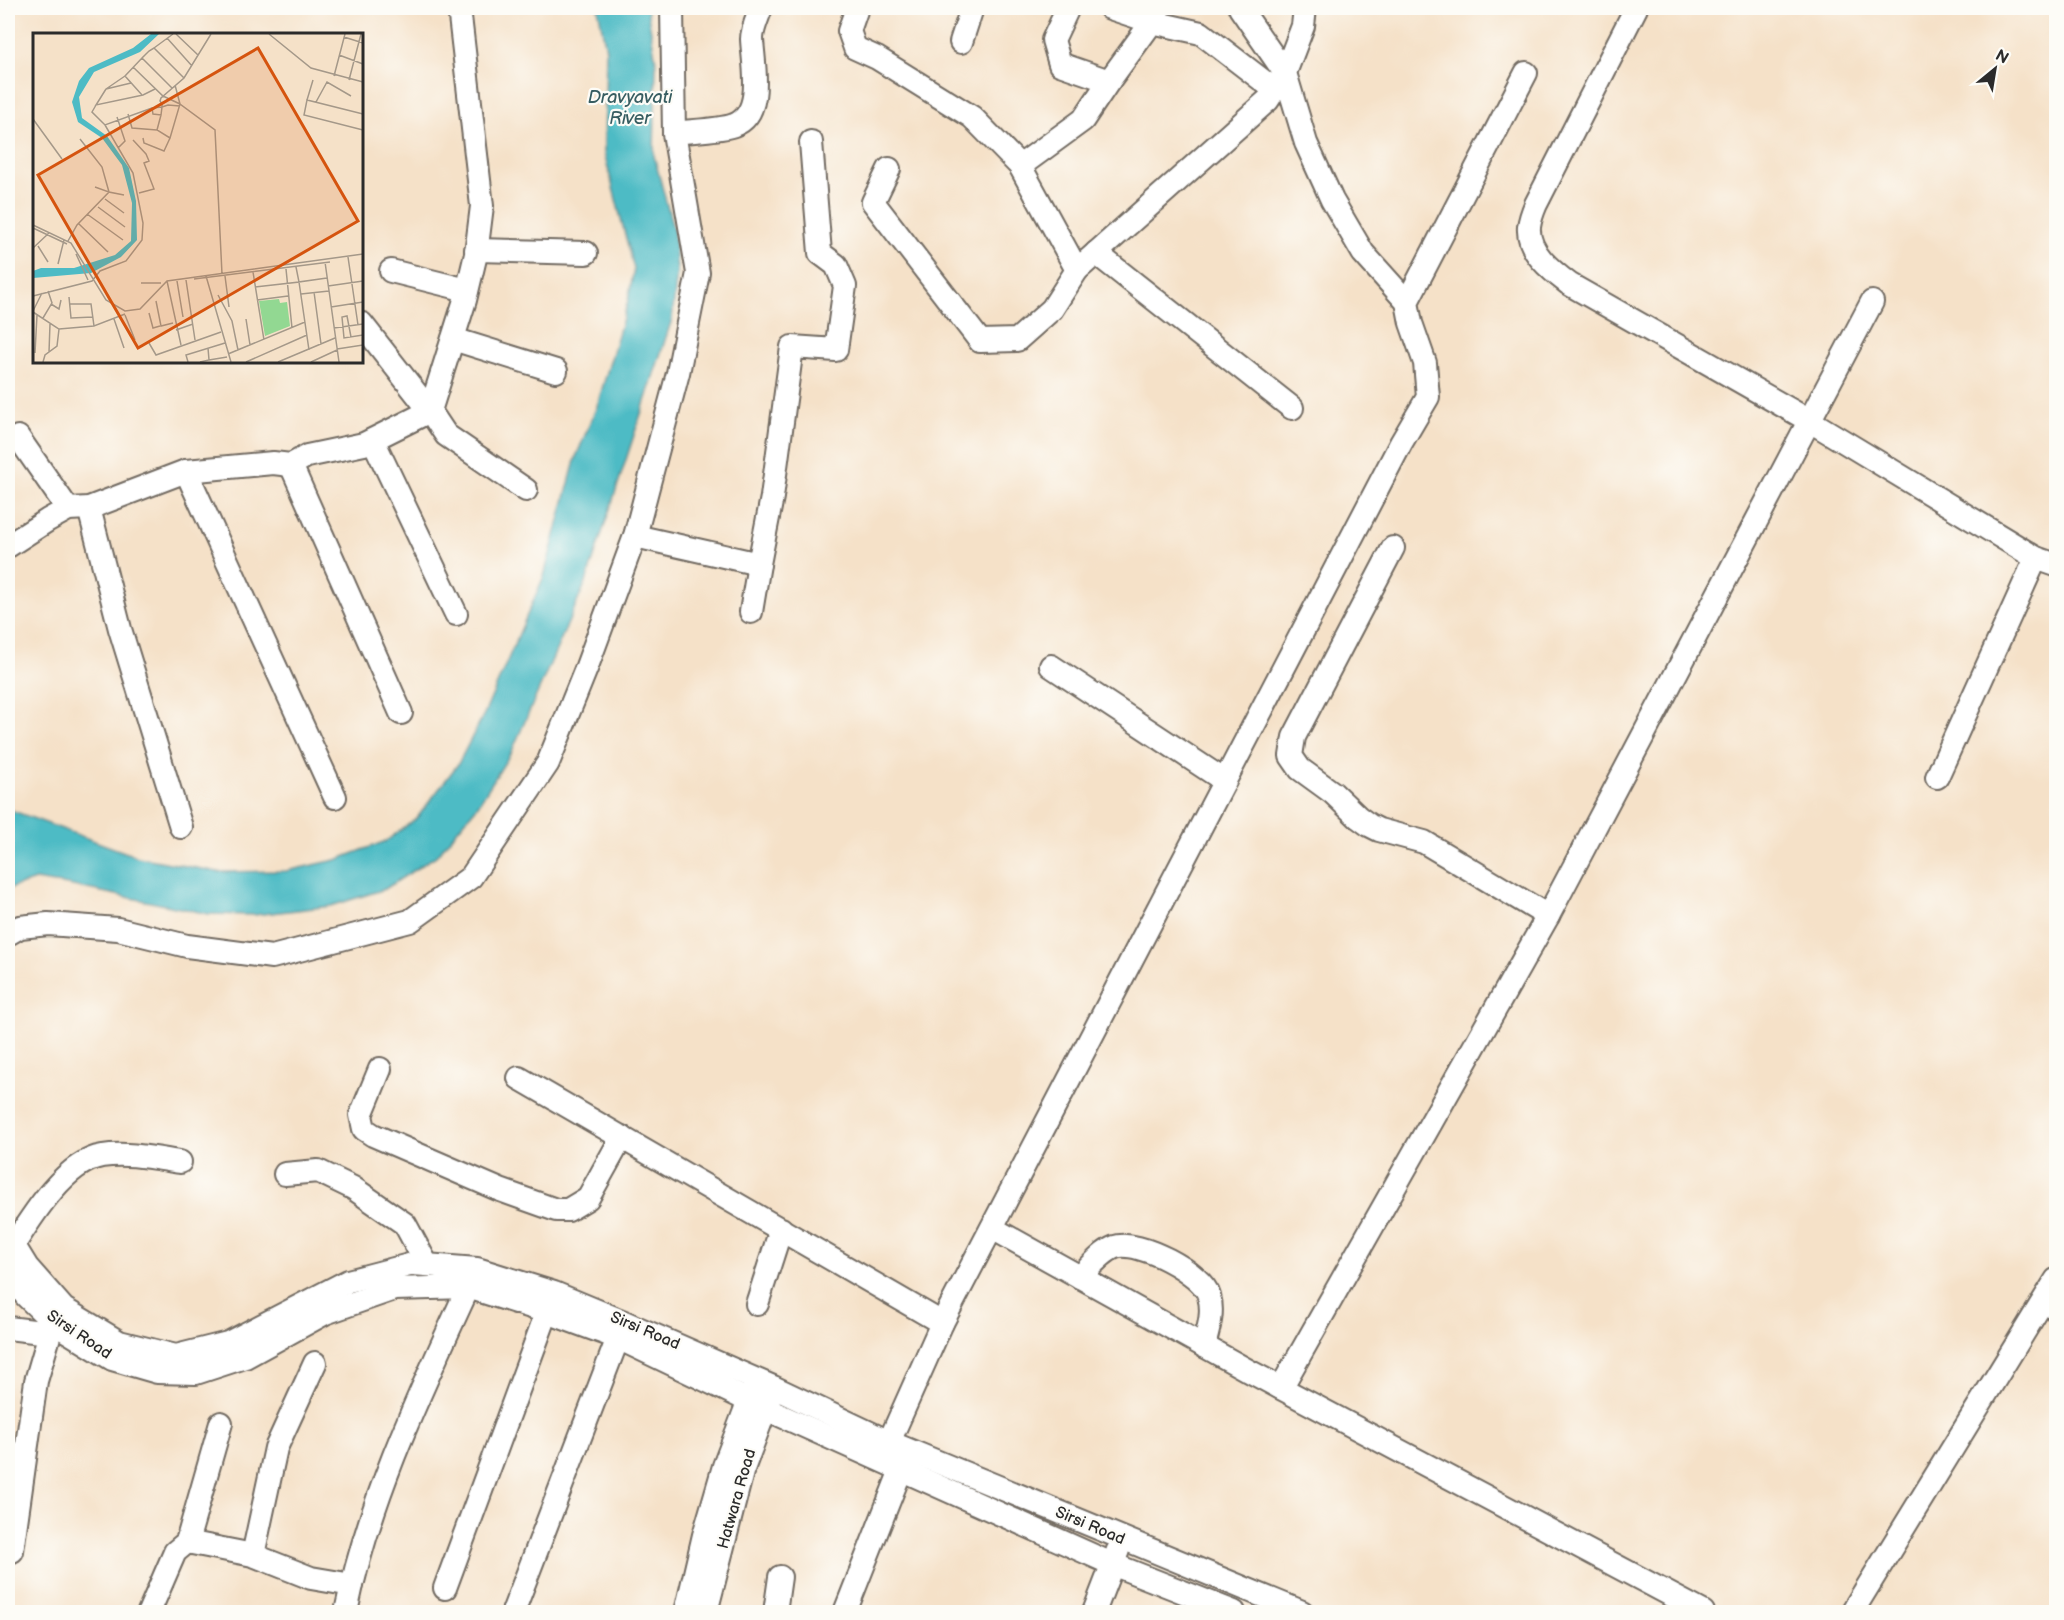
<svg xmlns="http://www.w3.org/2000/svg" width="2064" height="1620" font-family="'Balsamiq Sans',sans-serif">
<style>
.water{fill:#4dbbc5;stroke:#3c7378;stroke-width:1.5}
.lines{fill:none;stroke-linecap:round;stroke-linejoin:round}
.minor-casing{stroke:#726b62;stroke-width:26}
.minor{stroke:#fff;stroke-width:22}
.labels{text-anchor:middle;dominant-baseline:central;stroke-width:4.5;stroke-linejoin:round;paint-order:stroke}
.street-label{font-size:16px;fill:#2b2b2b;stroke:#fdfcf7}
.water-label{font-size:18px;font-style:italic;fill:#375d61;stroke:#fdfcf7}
.inset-road{fill:none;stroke:#a49889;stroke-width:1.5}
.view{fill:#d5540f;fill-opacity:0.15;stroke:#d5540f;stroke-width:3}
.inset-edge{fill:none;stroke:#2b2b2b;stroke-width:3}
</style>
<rect width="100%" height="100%" fill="#fdfcf7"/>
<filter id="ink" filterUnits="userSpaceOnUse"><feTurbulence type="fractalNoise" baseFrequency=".0167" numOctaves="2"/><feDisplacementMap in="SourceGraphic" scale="12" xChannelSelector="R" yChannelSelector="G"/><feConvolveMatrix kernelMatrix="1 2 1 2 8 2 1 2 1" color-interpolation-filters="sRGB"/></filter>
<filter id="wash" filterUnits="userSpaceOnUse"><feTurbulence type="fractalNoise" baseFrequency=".008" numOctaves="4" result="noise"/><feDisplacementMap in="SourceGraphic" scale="24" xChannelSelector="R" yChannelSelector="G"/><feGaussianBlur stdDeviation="1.35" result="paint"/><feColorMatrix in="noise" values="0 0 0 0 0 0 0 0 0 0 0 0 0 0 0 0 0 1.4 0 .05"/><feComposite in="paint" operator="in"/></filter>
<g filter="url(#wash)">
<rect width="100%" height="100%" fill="#f5e1c8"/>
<!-- water -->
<path class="water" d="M598,8H647L656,62L654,156L674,232L677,271L672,319L586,582L512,751L478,805L436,856L385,889L331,906L254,915L209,914L68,885L35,880L8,889V809L138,857L218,872L286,871L336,860L386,841L417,818L458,764L486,710L544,576L576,457L597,406L628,301L634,269L604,153L606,50Z"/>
</g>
<g filter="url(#ink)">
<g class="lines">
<defs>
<g id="minor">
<path d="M459,8L482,206L476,254L465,300L430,411L446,435L526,490"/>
<path d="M857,8L849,31L855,48L877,58L972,117L1020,166"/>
<path d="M1068,8L1053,40L1060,64L1109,81L1152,22L1159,8"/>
<path d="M1110,8L1152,22L1201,33L1275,90"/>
<path d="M1636,8L1536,204C1533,211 1530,219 1529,227C1527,252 1552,271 1569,284L1810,421L2036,558L2056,565"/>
<path d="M961,42L972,8"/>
<path d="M1109,81L1083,120L1020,166L1077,270L1268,100L1285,73L1240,8"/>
<path d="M674,133C689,131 722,130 734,125C765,114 753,63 752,39C752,29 758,17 761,8"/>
<path d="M889,169L873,202L980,341L1017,340L1052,309L1077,270"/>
<path d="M476,250L586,253"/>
<path d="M1096,253L1292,408"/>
<path d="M391,271L467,290"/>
<path d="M1407,302L1526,73"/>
<path d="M453,339L556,371"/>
<path d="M18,437L68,509"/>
<path d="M373,440L456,614"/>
<path d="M291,465L401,713"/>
<path d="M186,471L335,797"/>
<path d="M89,508L120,629L181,827"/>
<path d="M635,536L759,564L772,497L792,347L836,350L845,286L836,265L820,253L811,142"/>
<path d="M8,546L48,520L68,509L89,508L186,471L273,463L291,465L307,456L364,444L430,411L362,324"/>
<path d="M1393,548L1294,737L1291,756L1300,769L1333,793L1358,817L1369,825L1379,830L1424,842L1548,916"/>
<path d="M751,612L759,564"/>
<path d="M1051,666L1225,781"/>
<path d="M1937,777L2036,558"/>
<path d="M8,934L20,927L48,924L118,929L187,946L272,957L410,921L471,877L548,763L586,669L635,536L678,373L698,273L674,133L672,8"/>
<path d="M380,1069L361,1115L364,1129L373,1135L500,1190L556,1210H568L588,1198L622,1137"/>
<path d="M519,1078L942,1323"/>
<path d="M285,1174L318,1171L353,1188L405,1224L427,1265"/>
<path d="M992,1228L1249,1371L1703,1612"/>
<path d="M8,1236L27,1267L64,1309L119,1342L176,1356L228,1343L348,1281L413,1264L477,1269L554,1293L624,1322L773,1387L889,1442L1302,1612"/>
<path d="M13,1246C32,1216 65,1162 102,1156C127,1152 154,1158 180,1162"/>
<path d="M8,1270L26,1296L55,1324L112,1359L157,1372L196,1373L245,1357L325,1313L394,1289L468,1287L547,1312L618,1338L766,1409L1112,1564L1234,1612"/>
<path d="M1080,1277C1090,1267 1102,1252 1115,1247C1138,1239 1203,1273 1209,1296C1214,1313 1208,1330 1204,1346"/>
<path d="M757,1304L781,1229"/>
<path d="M8,1328L50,1333"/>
<path d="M315,1363L276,1448L253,1555L311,1578L352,1585"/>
<path d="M1281,1388L1548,916L1872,302"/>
<path d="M221,1423L187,1542L253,1555"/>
<path d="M889,1442L942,1323L1401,443L1428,397L1425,363L1411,323L1407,302L1363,253L1332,200L1306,143L1285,73L1303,26L1305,8"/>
<path d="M12,1551L36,1381L50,1333L62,1313"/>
<path d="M445,1588L547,1312"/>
<path d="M149,1612L175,1552L187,1542"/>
<path d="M346,1612C370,1494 424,1384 474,1275"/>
<path d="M513,1612L618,1338"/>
<path d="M686,1612L704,1535L724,1466L754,1387"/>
<path d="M706,1612L742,1472L770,1397"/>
<path d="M775,1612L780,1577"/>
<path d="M845,1612L901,1470"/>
<path d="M1094,1612L1118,1550"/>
<path d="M1852,1612L2056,1280"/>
</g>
</defs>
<!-- minor casing -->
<use href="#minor" class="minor-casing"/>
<!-- minor -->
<use href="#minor" class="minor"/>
</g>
</g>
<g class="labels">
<!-- street labels -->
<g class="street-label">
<text transform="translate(645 1331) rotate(23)">Sirsi Road</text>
<text transform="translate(79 1335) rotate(34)">Sirsi Road</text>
<text transform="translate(737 1499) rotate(-74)">Hatwara Road</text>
<text transform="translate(1090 1526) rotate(23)">Sirsi Road</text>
</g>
<!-- water labels -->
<g class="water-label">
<text x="630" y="97">Dravyavati<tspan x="630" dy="21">River</tspan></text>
</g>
</g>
<!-- overview -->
<g transform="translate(33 33)">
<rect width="330" height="330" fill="#f5e1c8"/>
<path d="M246,266L247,270L254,269L257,293L232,303L226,268Z" fill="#92d892"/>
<path d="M118,1H126L107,19L61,39L46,64L49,85L74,103L96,135L103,168L104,207L88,224L58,240L0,245V238L8,235H41L82,222L98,208L99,170L89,132L69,105L45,89L39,69L46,48L56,35L100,15Z" fill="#4dbbc5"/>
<path class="inset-road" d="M143,1L165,22M236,1L278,35L330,49M311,4L330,10M134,5L159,33M121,15L140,1M306,22L330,31M109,25L92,43L109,62M100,34L130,63L147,71L137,105L124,97L128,82M92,43L73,56L98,50M301,43L312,1M316,47L328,1M142,52L147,71L182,97L189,241M139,55L109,25L116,18L121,15L151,45M73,56L63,72L110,62L122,56M274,67L280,47M283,69L294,49L318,63M63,72L59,79L72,92L119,75M147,73L135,72L129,74L119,75L120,81L128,82L129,74V71L127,68L128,65L151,45L178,1M95,81L99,95L124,97M330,81L274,67L271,82L330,97M84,84L92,108L85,115M0,86L29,126M110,105L111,110L131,118L137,105M47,106L69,134L76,159L91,162M100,107L113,121L116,128L111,130L121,156L106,160M72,166L91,180M65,174L92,194M54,181L90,207M46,191L75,219M0,192L38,210L73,267L92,278L107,276L134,248L330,221M0,195L34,211M35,208L44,192L76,159L62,154M5,213L15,229M0,215L16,200M43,221L55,247M315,224L325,292M292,229L306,329M25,231L31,207M253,236L259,295M220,239L231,307M173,243L198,329M192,243L196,274M161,246L297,229M153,247L162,307M134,248L148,312M144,248L150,284M108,250H128M295,253L330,248M222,254L266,249L263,234M281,259L288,311M268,261L296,258M185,262L199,288L205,317M0,263L59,248L67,238L93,228L109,207L110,190L100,140L72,92M36,264L38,285L60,284M224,267L255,263M123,268L128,293L140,290M18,271L26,276L28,267M37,271H58L61,293L92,281M298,274L330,269M0,278L9,260M0,279L26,296L24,313L12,322L10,329M116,280L120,295L127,293M92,282L102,307M10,285L19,270L15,258M81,286L91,315M213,286L217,312M301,295L330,291M26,296L61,293M143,297L160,291M318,304L314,283L309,284L311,305L330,302M116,310L123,322L188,299M304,316L330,312M276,317L266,249L294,245M16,319L17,291M2,320L4,282M195,321L272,289M176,327L194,324M155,329L153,322L192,310M167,329L176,327L175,315M213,329L274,302M245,329L302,305M278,329L304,317"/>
<path class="view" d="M225,15L325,188L105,315L5,142Z"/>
<rect width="330" height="330" class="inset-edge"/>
</g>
<!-- margin -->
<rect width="2064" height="1620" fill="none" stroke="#fdfcf7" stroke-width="30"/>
<!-- north arrow -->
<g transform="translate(1995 69) rotate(30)" stroke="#fdfcf7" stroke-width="4.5" paint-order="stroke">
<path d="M0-4.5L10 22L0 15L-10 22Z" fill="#2b2b2b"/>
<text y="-9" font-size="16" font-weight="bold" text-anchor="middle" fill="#2b2b2b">N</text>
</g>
</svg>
